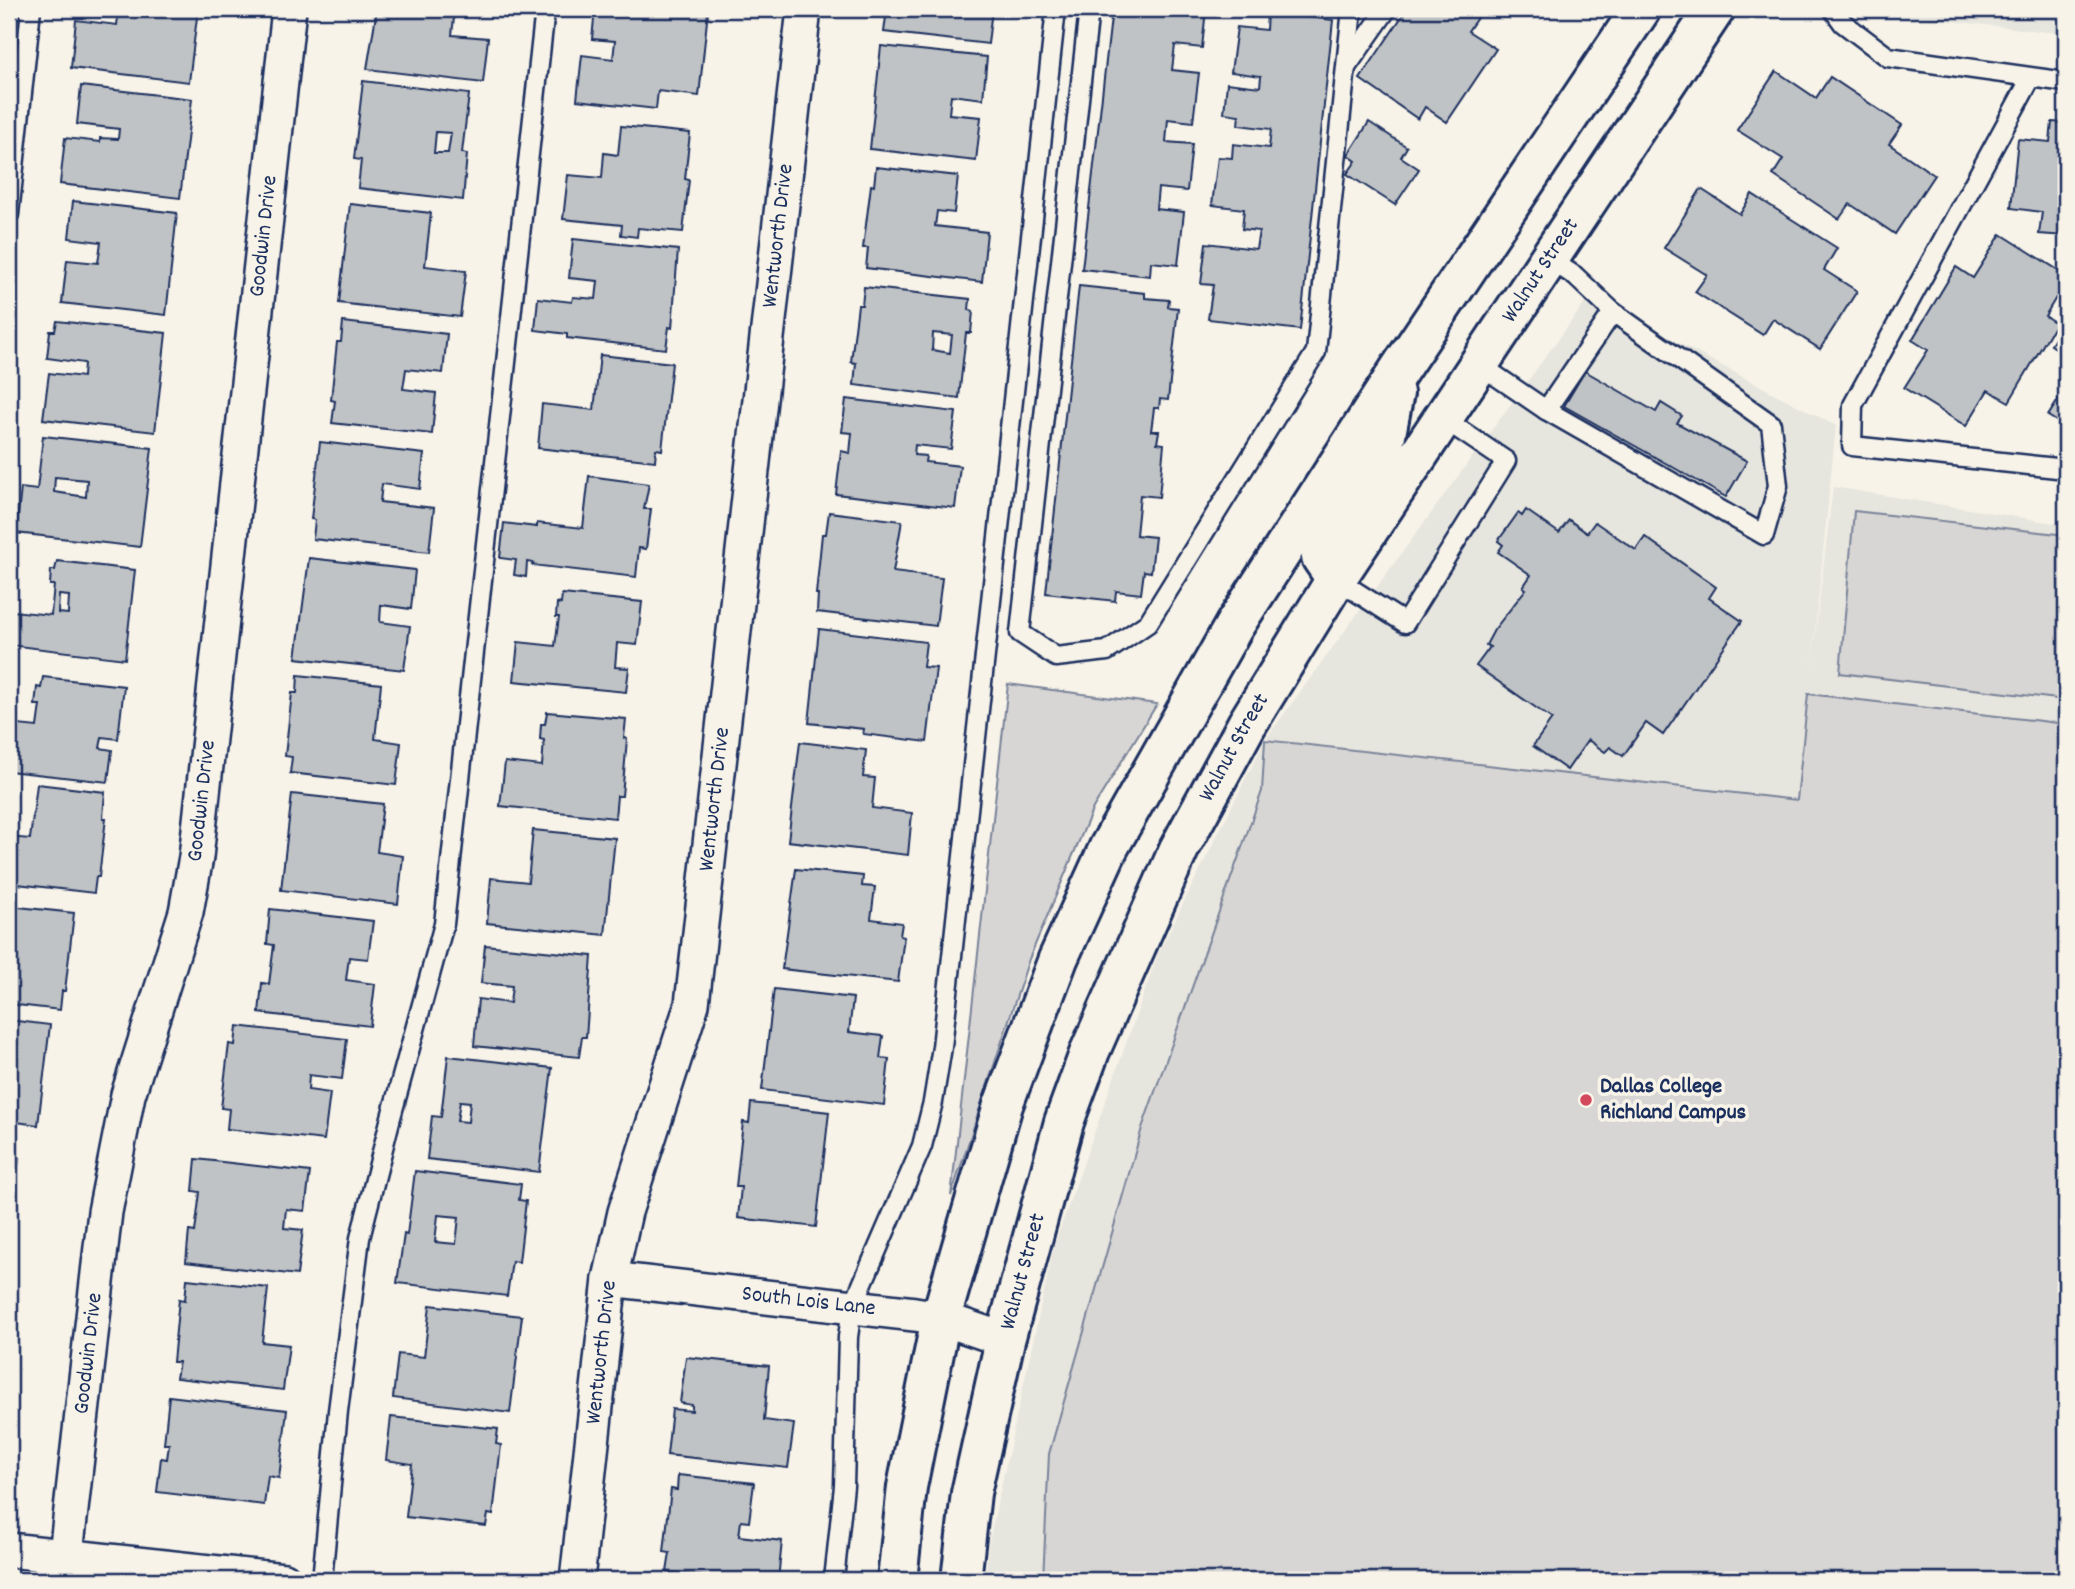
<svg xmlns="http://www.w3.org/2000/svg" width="2075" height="1589" font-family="Dekko,sans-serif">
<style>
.built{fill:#e6e5de}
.green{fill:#d7d6d4;stroke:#798299;stroke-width:2}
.building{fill:#c0c3c5;stroke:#1b2f5e;stroke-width:2;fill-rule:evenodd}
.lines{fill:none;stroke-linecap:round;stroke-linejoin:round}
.service-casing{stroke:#1b2f5e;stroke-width:23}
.minor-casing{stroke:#1b2f5e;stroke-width:38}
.secondary-casing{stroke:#1b2f5e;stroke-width:44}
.service{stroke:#f7f3e8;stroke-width:18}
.minor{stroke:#f7f3e8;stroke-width:33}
.secondary{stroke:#f7f3e8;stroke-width:38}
.poi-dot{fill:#d1495b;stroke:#f7f3e8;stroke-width:2.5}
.labels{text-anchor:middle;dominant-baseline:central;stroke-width:7;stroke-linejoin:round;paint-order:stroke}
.street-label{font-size:23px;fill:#1b2f5e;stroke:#f7f3e8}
.poi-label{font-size:23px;font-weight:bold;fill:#1b2f5e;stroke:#f7f3e8;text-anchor:start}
</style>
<rect width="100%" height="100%" fill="#f7f3e8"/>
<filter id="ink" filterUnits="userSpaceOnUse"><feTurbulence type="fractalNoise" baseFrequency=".0143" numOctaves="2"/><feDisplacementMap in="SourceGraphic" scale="14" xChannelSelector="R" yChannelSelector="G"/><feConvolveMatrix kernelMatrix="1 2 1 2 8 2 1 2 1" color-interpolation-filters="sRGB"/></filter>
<g filter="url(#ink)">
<!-- built -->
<g class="built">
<path d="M1843,9H2066V34Z"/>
<path d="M1590,296L1836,426L1811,669L1833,487L2066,525V1580H985L989,1542L1054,1246L1158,954L1265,740Z"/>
</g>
<!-- green -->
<g class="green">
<path d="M1854,511L2066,535V700L1840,673Z"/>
<path d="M1008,684L1157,704L1093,808L1029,959L951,1196Z"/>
<path d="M1808,694L2066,724V1580H1043L1049,1454L1142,1128L1262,791L1265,740L1797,800Z"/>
</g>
<!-- building -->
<g class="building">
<path d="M119,9H198L189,82L71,68L76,20L117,25Z"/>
<path d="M377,9H455L452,35L488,38L483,83L367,69Z"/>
<path d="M595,9H684L708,11L699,96L658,91L656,109L577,100L582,55L613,59L615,41L592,39Z"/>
<path d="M887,9H992L988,44L884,32Z"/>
<path d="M1112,9H1206L1202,48L1175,45L1172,70L1199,73L1193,122L1168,119L1166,142L1192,144L1187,191L1158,188L1156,209L1184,212L1178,265L1151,262L1150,276L1082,269Z"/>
<path d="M1407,9H1483L1468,31L1496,49L1447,122L1425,107L1418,119L1360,79Z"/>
<path d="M1267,12L1333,20L1300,330L1208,319L1213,285L1201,284L1206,243L1256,249L1259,231L1242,229L1244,209L1212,205L1218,157L1232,158L1233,144L1269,148L1271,129L1238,125L1239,115L1224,113L1227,83L1260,87L1261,76L1231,72L1237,27L1266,30Z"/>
<path d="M881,46L987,57L983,99L951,95L949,114L981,117L976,161L870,149Z"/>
<path d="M1776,71L1816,98L1830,77L1902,125L1889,144L1934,175L1895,234L1850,204L1839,219L1773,175L1783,159L1737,130Z"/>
<path d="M363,81L469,94L462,153L467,154L463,200L358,188L361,160L354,159ZM436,132L451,133L448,153H434Z"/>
<path d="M81,86L192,99L180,198L60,184L65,138L100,142V138L118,139L119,129L77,124Z"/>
<path d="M1369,122L1407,147L1401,157L1419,169L1395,205L1347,174L1356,161L1348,155Z"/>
<path d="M2052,122L2066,123V236L2039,234L2042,212L2011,208L2018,139L2050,142Z"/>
<path d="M621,126L690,133L685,179L689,180L683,232L638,228L637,237L621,235L622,225L563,219L568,175L602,178L604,153L618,155Z"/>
<path d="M876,167L958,176L954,213L937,211L935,226L987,232L982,282L866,268L868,248H863L871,185L874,186Z"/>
<path d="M1701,189L1740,214L1752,194L1837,248L1824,270L1857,291L1820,349L1773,319L1763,335L1695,292L1707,275L1664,248Z"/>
<path d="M73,201L177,213L166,315L62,303L67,260L98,263L101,242L69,238Z"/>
<path d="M350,204L431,213L425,266L466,271L460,317L339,303Z"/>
<path d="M2001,234L2066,275V281L2045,316L2056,323L2009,402L1988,390L1966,426L1904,388L1928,350L1912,340L1956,267L1973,278Z"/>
<path d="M573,239L678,250L672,328L669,327L666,349L567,338V334L535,330L538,298L572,302L573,297L596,299L598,281L569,278Z"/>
<path d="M1079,286L1145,293V298L1169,300L1168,307L1178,308L1168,400L1160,399L1159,408H1154L1151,431H1159L1157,443L1164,444L1159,497L1140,495L1136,535L1155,537L1151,572L1144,571L1141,594L1116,591L1115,601L1046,593Z"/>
<path d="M864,287L970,299L969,310L973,311L971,333H966L959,398L854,385L856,363L851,362L858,305H862ZM933,333L952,335L950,353L932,350Z"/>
<path d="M57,321L166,333L155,432L43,419L49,373L83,377L84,363L47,358L50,331H55Z"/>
<path d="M2066,321V355L2051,345Z"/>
<path d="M343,322L447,334L443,373L406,369L403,389L436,393L432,434L332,423L335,401L331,400L337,342H341Z"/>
<path d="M600,355L672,363L662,450L656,449L655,461L538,448L542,404L594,410Z"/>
<path d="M1585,371L1656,412L1661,403L1682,416L1677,423L1747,461L1726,497L1564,406Z"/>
<path d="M2066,388V427L2048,416Z"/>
<path d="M846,399L956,412L951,449L915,445L914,455L926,456L925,462L960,466L955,508L836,494L841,451L850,453L852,433L842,432Z"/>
<path d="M43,436L152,448L140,547L16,533L21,488L37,490ZM55,477L87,480L86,497L54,492Z"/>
<path d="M320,442L424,454L420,489L382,484L380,502L434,508L429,552L313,539L315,520L311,519Z"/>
<path d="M589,476L649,484L644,509H651L646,549L639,548L636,577L532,565L533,563L527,562L526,577L514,575L516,560L500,558L504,523L537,527V523L583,528Z"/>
<path d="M1526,510L1559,533L1569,520L1587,533L1595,522L1636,550L1645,537L1716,587L1709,598L1742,621L1663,735L1646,723L1623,756L1610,747L1605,752L1588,740L1567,770L1533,746L1552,719L1476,666L1490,647L1486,645L1494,630L1526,589L1523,587L1531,575L1498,552L1503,545L1498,541L1518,513L1522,516Z"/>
<path d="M829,512L902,521L893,572L942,578L936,626L817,612L818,594H816L822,534H826Z"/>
<path d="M309,558L415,570L411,609L381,605L380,622L410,626L404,670L296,658Z"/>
<path d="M57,561L135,570L125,659L9,645L13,611L51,615L54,585H50L51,570H55ZM59,595L69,596L68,614L58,613Z"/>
<path d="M562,594L642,602L637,645L617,643L615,667L629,668L626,692L514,681L518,642L555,646L559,617H556L557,603L561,604Z"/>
<path d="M819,629L926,642L923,667L936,668L927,742L863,734L864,729L809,723Z"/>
<path d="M298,675L381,684L375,739L401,743L396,785L290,773L292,757L285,756L292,693H297Z"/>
<path d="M43,677L124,686L118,739L102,737L100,748L112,750L108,782L9,771V724L37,727L40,705H35L37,687L41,688Z"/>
<path d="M547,712L626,719L624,738L627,739L622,796H617L615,818L500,806L505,762L542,766L544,740L540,739L541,724H545Z"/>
<path d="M800,742L866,750L863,777L875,778L872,808L912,813L908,855L788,841Z"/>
<path d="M37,784L105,792L103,818H106L99,877H96L94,893L9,883V837L30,839Z"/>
<path d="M292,794L383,804L377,852L403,856L398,904L281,890Z"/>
<path d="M533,830L615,838L605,935L487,923L491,878L528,882Z"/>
<path d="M796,869L863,876L862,886L875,887L871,919L902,923L900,936L904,937L898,982L782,969Z"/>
<path d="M9,906L74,913L65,991H62L60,1010L9,1004Z"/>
<path d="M270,909L373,921L368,959L349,957L346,980L375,984L370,1026L259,1013L262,983L269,984L274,945L267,944Z"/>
<path d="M485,945L592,956L586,1037H582L579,1057L474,1046L478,999L510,1003L512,986L481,983Z"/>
<path d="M774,989L853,998L849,1032L883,1036L880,1058L889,1059L884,1105L762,1090Z"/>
<path d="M9,1020L50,1025L38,1125L9,1121Z"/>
<path d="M237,1026L347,1039L342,1079L309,1075L308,1090L330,1093L324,1140L227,1129L229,1109L221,1108L229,1044L235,1045Z"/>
<path d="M448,1056L552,1068L539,1172L427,1159L432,1116L441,1117ZM460,1101L470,1102L468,1122L457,1121Z"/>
<path d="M751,1103L829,1112L816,1227L738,1218L741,1187H736L743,1122L749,1123Z"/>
<path d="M9,1137L17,1138L15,1157L19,1158L11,1222L9,1221Z"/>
<path d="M196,1159L310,1172L305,1211L286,1209L284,1228L303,1230L297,1275L186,1262L189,1231L195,1232L200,1192L193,1191Z"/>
<path d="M415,1171L521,1184L519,1200L526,1201L519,1262L512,1261L507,1296L397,1283L404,1234L407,1235ZM438,1215L459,1217L456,1244L435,1242Z"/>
<path d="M187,1279L268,1288L262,1342L289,1345L283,1390L176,1378L179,1362H173L179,1299L185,1300Z"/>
<path d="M430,1305L522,1316L510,1413L393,1398L398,1354L424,1357Z"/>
<path d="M686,1357L769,1366L764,1420L794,1424L788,1468L667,1455L672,1409L692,1411V1405L680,1403Z"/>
<path d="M169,1396L287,1410L279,1478L268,1476L264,1505L157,1492L161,1458L167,1459L169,1444H164Z"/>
<path d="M391,1417L498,1429L496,1444L501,1445L493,1515L488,1514L486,1526L406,1517L412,1464L386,1460Z"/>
<path d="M678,1475L754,1483L749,1522L741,1521L739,1536L782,1541L778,1580H741L667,1572L670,1553L664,1552L671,1489L677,1490Z"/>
</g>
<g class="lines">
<defs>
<g id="service">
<path d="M1089,9L1020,633L1056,657L1107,651L1148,623L1316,352L1352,9"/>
<path d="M1833,9L1843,23L1888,57L2066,82"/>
<path d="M1347,66L1387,9"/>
<path d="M2031,78L1853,405L1852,446L2066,469"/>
<path d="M9,214L31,9"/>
<path d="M1480,365L1546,410L1764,535L1778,486L1771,424L1613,312L1575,276L1549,259"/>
<path d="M1546,410L1613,312"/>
<path d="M1336,579L1405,623L1506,461L1444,419"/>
<path d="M322,1580L338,1411L360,1238L391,1117L444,924L545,9"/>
<path d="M834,1580L844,1486L848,1337L852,1308L922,1146L933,1102L942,1047L1056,9"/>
</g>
<g id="minor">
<path id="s1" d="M610,1279L915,1314L941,1318L1005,1340"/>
<path d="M9,1550L284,1580"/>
<path id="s2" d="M63,1580L105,1212L128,1095L186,912L196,857L289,9"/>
<path id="s3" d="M577,1580L610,1279L625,1212L692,1004L804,9"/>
</g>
<g id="secondary">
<path d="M1336,579L1321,557L1328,538L1383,450L1394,393"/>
<path d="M897,1580L907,1487L941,1318L1003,1105L1058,959L1109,847L1234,626L1399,370L1641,9"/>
<path id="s4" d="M961,1580L971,1493L1005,1340L1064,1122L1090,1051L1179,849L1247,724L1336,579L1715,9"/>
</g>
</defs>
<!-- service casing -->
<use href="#service" class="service-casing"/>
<!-- minor casing -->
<use href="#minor" class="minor-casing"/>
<!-- secondary casing -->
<use href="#secondary" class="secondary-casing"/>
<!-- service -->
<use href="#service" class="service"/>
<!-- minor -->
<use href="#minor" class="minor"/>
<!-- secondary -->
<use href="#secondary" class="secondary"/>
</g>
</g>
<!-- markers -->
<circle class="poi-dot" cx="1586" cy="1100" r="7"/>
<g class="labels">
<!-- street labels -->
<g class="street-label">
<text stroke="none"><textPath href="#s2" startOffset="1362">Goodwin Drive</textPath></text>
<text stroke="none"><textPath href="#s3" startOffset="1363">Wentworth Drive</textPath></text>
<text stroke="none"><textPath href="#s4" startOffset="1449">Walnut Street</textPath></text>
<text stroke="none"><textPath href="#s4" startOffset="882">Walnut Street</textPath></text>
<text stroke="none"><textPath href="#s2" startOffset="794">Goodwin Drive</textPath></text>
<text stroke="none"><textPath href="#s3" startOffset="796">Wentworth Drive</textPath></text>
<text stroke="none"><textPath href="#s4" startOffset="315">Walnut Street</textPath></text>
<text stroke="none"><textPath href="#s1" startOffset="200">South Lois Lane</textPath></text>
<text stroke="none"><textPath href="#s2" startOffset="228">Goodwin Drive</textPath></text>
<text stroke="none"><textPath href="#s3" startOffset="229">Wentworth Drive</textPath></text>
</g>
<!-- poi labels -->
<g class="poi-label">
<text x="1600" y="1087">Dallas College<tspan x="1600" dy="26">Richland Campus</tspan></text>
</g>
</g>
<!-- margin -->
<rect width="2075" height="1589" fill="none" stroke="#f7f3e8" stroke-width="35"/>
<rect x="18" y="18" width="2040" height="1554" fill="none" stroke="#1b2f5e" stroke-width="2.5" filter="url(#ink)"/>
</svg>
